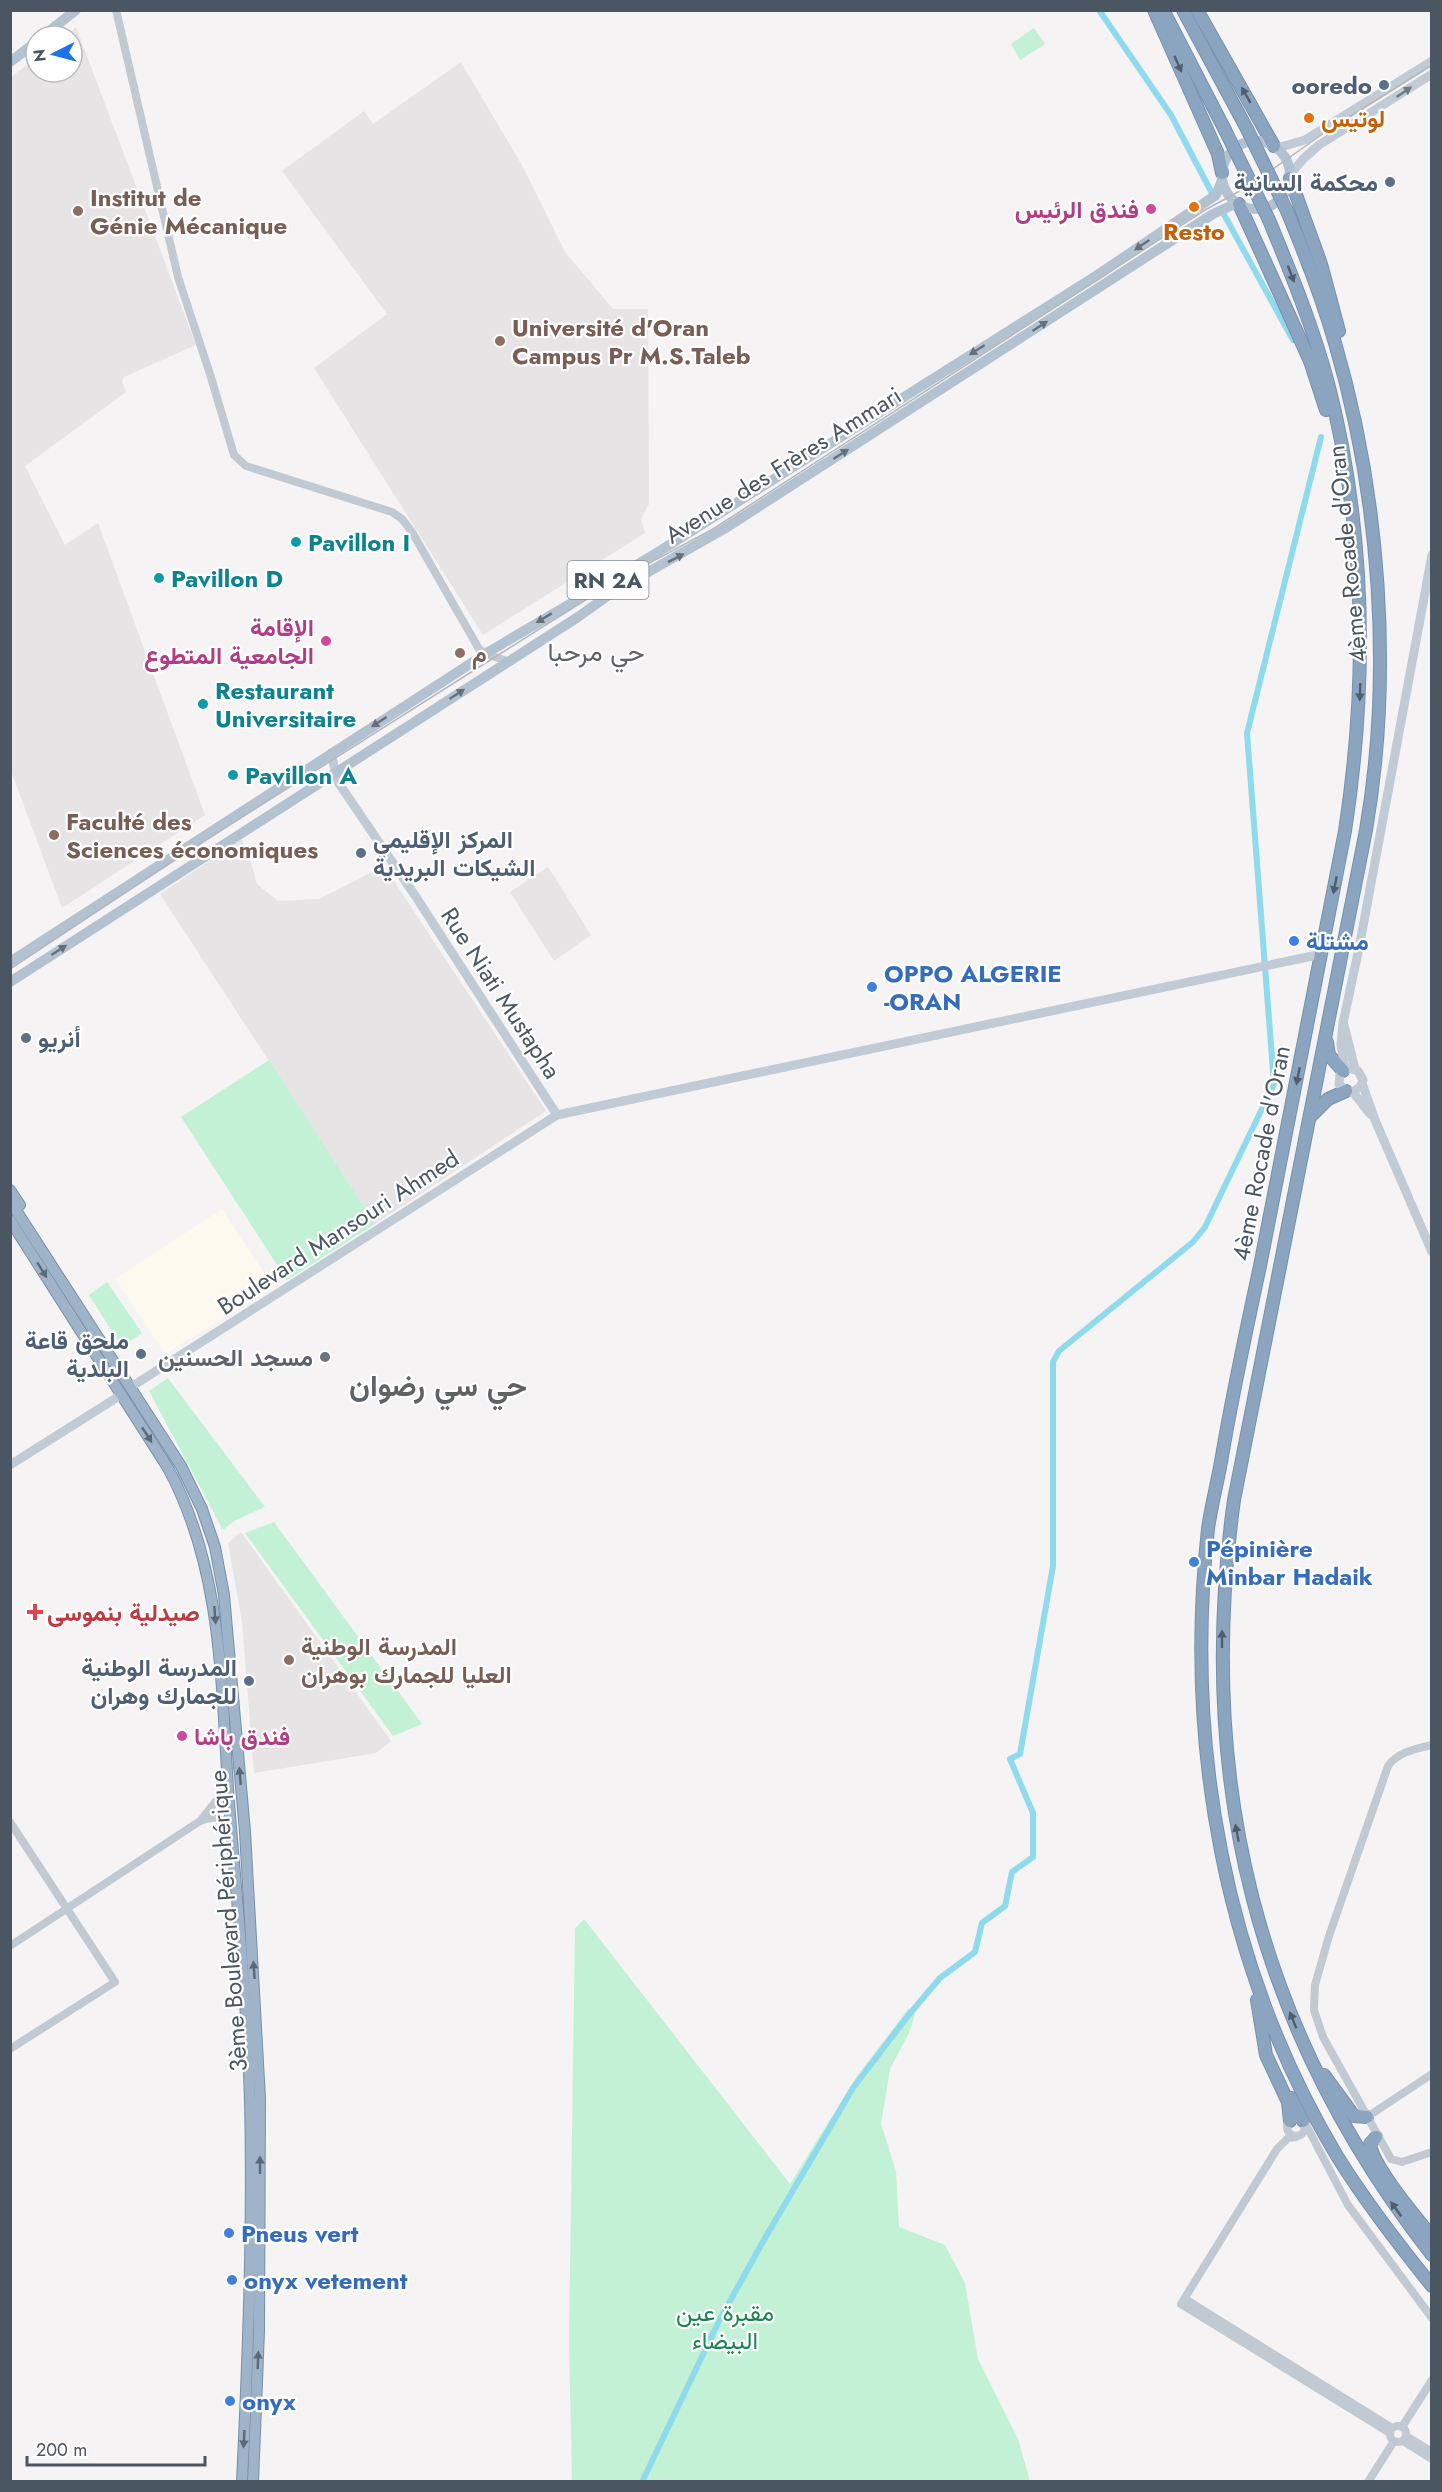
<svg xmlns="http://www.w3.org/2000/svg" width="1442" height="2492" font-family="Jost,Vazirmatn,sans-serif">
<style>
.commercial{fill:#fdf9ef}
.education{fill:#e6e4e5}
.green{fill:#c3f1d5}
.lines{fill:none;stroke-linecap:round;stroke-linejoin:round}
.canal{stroke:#90daee;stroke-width:6}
.trunk-casing{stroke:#7690ad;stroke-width:12}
.motorway-casing{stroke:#7690ad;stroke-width:14}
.tertiary{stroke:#c1cad2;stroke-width:8}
.secondary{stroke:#c1cbd6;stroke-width:9}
.primary{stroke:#b3c2d1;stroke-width:10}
.trunk{stroke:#9fb4c9;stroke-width:10}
.motorway{stroke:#8ba5c1;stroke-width:12}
.tram{stroke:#b5b8bd;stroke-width:1.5}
.motorway-bridge-casing{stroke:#7690ad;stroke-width:14;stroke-linecap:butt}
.motorway-bridge{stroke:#8ba5c1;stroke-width:12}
.oneway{fill:#505e6b}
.oneway2{fill:#6e7984}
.oneway3{fill:#64717d}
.oneway4{fill:#5b6976}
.service-dot{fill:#5c6f8a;stroke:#fff;stroke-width:2}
.food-dot{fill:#e8710a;stroke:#fff;stroke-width:2}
.hotel-dot{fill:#d1479c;stroke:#fff;stroke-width:2}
.education-dot{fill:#8d6e63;stroke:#fff;stroke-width:2}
.culture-dot{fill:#0f9aa8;stroke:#fff;stroke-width:2}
.shop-dot{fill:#3f7fe0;stroke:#fff;stroke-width:2}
.worship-dot{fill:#6b7280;stroke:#fff;stroke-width:2}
.health-dot{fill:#e0444e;stroke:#fff;stroke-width:2}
.labels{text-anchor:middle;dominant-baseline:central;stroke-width:4.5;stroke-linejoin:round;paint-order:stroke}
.shield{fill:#fff;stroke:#808990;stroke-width:1.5}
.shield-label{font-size:22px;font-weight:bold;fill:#4a5661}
.service-label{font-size:24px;font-weight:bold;fill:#4e5e75;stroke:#fff;text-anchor:end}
.food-label{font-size:24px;font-weight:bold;fill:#c56008;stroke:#fff;text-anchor:start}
.education-label{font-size:24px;font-weight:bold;fill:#785e54;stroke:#fff;text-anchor:start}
.hotel-label{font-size:24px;font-weight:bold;fill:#b23c85;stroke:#fff;text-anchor:end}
.street-label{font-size:24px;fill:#4a5661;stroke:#fff}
.culture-label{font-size:24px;font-weight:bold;fill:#0d838f;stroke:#fff;text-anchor:start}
.shop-label{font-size:24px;font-weight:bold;fill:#366cbe;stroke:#fff;text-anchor:start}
.worship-label{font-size:24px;font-weight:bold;fill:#5b616d;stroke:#fff;text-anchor:end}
.health-label{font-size:24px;font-weight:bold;fill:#be3a42;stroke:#fff;text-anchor:start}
.park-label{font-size:24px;fill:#17864f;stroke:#fff}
.neighbourhood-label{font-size:26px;fill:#5f6368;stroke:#fff}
.district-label{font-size:30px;font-weight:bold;fill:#5f6368;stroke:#fff}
</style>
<rect width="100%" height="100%" fill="#f5f3f3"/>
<!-- commercial -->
<path class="commercial" d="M222,1209L274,1287L165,1354L115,1279Z"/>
<!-- education -->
<g class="education">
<path d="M76,27L196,345L124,377L122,381L126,392L25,466L65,545L98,523L205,815L62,908L11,771L10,78L36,58V72H72V36H65Z"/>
<path d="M461,62L523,167L565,252L613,309H648L649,504L641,519L645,533L483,635L314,368L387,314L282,171L364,111L373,124Z"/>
<path d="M241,839L247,848L257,884L278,901L319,899L384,866L546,1111L375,1224L160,894Z"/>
<path d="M548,867L591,935L554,961L510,892Z"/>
<path d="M241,1532L391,1741L376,1753L254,1773L242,1622L228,1543Z"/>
</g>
<!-- green -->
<g class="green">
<path d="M1034,28L1045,44L1020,60L1011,44Z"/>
<path d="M269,1060L375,1224L287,1280L181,1117Z"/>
<path d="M107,1282L142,1333L122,1347L89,1295Z"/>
<path d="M168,1378L265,1507L234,1521L223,1530L149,1391Z"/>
<path d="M274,1522L422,1724L393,1736L245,1533Z"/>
<path d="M584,1919L790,2184L857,2076L909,2008L915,2014L909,2033L890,2069L881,2124L896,2171L899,2227L945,2245L965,2283L978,2359L1018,2439L1030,2481H572L569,2342L575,1928Z"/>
</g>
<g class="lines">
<!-- canal -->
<g class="canal">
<path d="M1099,10L1171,115L1214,197"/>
<path d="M1221,209L1293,340"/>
<path d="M642,2482L719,2321L761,2245L853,2088L907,2017L940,1978L975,1952L982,1923L1005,1906L1012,1872L1033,1857V1813L1010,1759L1020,1754L1053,1566V1362L1059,1351L1193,1242L1205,1227L1274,1084L1247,733L1321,437"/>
</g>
<defs>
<g id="trunk">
<path d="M10,1190L20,1205"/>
<path d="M10,1201L181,1466L202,1509L215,1547L224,1595L245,1832L260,2098L259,2331L253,2482"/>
<path d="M10,1220L168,1468C224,1571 221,1690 229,1803C237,1902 247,2002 250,2101C253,2228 248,2355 242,2482"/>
</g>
<g id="motorway">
<path d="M1154,10L1218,154L1222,173"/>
<path d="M1163,10L1225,130"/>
<path d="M1183,10L1247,129"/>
<path d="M1197,10L1274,146"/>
<path d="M1290,178L1321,264L1339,331"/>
<path d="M1239,204L1310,361L1326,410"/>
<path d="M1287,211C1305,254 1322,298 1335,343C1380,496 1393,673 1366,830L1234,1500C1195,1780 1257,2031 1432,2255"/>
<path d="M1269,220C1291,273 1313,327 1328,383C1366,530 1368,681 1345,831C1318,976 1289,1121 1260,1266C1246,1331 1232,1396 1221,1462C1217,1484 1211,1507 1208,1529C1184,1745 1225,1969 1337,2156C1365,2201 1398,2244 1432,2286"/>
<path d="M1327,1042L1329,1055L1343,1071"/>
<path d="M1310,1117L1328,1099L1346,1091"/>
<path d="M1257,2000L1266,2055L1288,2102L1290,2121"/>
<path d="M1324,2075L1354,2116L1367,2117"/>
<path d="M1291,2098L1303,2121"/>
<path d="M1376,2137L1370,2144C1373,2167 1416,2217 1432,2237"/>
</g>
</defs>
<!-- trunk casing -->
<use href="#trunk" class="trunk-casing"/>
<!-- motorway casing -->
<use href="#motorway" class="motorway-casing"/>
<!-- tertiary -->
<g class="tertiary">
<path d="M116,10L178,277L210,374L234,455L246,466L392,512L402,519L412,532L479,649L486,654L507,661"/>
<path d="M1432,1745C1415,1749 1398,1752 1388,1766L1329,1936L1315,1985L1314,2010L1323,2037L1391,2159L1402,2162L1432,2152"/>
<path d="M201,1820L220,1796L226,1779"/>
<path d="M10,1822L115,1982L10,2049"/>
<path d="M10,1946L200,1821C214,1816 221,1816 231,1827"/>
<path d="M1367,2117L1432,2074"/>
<circle cx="1296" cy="2127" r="9"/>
<path d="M1305,2123L1348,2205L1432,2318"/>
<path d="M1296,2137L1288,2138L1277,2149L1181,2304L1390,2433"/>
<path d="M1185,2299L1392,2428"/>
<circle cx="1398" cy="2434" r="8"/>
<path d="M1402,2427L1432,2380"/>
<path d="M1406,2436L1432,2452"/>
<path d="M1403,2441L1432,2459"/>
<path d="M1368,2482L1394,2441"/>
</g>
<!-- secondary -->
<g class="secondary">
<path d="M1277,148L1305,140L1432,61"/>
<path d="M1290,175L1303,159L1319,145L1432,74"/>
<path d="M331,753L338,782L416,897L557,1115"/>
<path d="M1344,1025L1355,1069"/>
<path d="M1345,1069L1341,1045L1343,1023L1359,948L1432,555"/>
<path d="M1362,1083L1375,1120L1432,1252"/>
<path d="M1353,1092L1361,1086L1363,1080L1358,1071L1349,1068L1340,1074L1339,1084L1346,1091L1353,1092L1370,1114"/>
<path d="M131,1387L557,1115L1322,954"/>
<path d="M10,1465L121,1395"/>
</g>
<!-- primary -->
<g class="primary">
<path d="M43,36L76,10"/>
<path d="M10,62L36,42"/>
<circle cx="1256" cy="175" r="34"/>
<path d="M10,962L490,651L655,554L1096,276L1216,195L1222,180"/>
<path d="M10,982L578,617L613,592L724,529L1213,214L1237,203"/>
</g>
<!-- trunk -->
<use href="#trunk" class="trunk"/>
<!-- motorway -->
<use href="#motorway" class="motorway"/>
<!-- tram -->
<path class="tram" d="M10,969L176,859L495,657L614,582L713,529L1205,210L1249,186L1324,133L1432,65"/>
<defs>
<g id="motorway-bridge">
<path d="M1247,129L1287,211"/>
<path d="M1225,130L1269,220"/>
</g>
</defs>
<!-- motorway-bridge casing -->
<use href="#motorway-bridge" class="motorway-bridge-casing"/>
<!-- motorway-bridge -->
<use href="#motorway-bridge" class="motorway-bridge"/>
</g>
<!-- one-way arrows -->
<defs><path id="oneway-solid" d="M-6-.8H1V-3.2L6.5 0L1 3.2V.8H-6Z" transform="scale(1.5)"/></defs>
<g class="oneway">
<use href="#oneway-solid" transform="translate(1178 64) rotate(66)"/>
<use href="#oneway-solid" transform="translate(1246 95) rotate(-120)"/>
<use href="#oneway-solid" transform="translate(1291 274) rotate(69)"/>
<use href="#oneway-solid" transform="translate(1360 692) rotate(92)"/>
<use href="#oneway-solid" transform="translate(1335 885) rotate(101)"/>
<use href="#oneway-solid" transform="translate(1298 1076) rotate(101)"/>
<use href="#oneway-solid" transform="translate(1222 1639) rotate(-90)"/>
<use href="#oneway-solid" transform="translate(1237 1833) rotate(-101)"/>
<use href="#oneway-solid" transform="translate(1293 2020) rotate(-112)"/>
<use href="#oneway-solid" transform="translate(1396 2209) rotate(-126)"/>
</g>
<use class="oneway2" href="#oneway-solid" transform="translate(1404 92) rotate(-34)"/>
<g class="oneway3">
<use href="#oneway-solid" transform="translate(1142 245) rotate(146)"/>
<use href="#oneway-solid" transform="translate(1040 326) rotate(-33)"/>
<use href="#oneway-solid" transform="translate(977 350) rotate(148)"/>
<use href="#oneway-solid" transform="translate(841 454) rotate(-33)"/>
<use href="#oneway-solid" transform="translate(676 558) rotate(-27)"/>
<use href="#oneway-solid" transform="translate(544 618) rotate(149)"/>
<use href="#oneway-solid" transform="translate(457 694) rotate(-33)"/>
<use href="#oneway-solid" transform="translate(379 722) rotate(147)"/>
<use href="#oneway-solid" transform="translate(59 950) rotate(-33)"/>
</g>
<g class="oneway4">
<use href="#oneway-solid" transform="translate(42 1270) rotate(58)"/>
<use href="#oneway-solid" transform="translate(147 1435) rotate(57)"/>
<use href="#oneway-solid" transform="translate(215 1615) rotate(85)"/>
<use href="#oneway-solid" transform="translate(240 1776) rotate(-95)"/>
<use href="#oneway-solid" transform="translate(254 1970) rotate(-94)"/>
<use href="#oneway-solid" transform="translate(260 2165) rotate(-90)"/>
<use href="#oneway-solid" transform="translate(258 2360) rotate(-88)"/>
<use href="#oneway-solid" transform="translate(244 2439) rotate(93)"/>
</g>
<!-- markers -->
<g class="service-dot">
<circle cx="1384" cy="85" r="6"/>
<circle cx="1390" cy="182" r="6"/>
<circle cx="361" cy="853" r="6"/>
<circle cx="26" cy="1038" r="6"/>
<circle cx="141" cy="1354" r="6"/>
<circle cx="249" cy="1681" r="6"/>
</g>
<g class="food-dot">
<circle cx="1309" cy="118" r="6"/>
<circle cx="1194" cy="207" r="6"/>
</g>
<g class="hotel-dot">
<circle cx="1151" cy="209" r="6"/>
<circle cx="326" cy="641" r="6"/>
<circle cx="182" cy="1736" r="6"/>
</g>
<g class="education-dot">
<circle cx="78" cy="211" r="6"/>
<circle cx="500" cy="341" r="6"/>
<circle cx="460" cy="653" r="6"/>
<circle cx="54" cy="835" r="6"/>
<circle cx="289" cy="1660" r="6"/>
</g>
<g class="culture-dot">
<circle cx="296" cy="542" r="6"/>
<circle cx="159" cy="578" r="6"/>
<circle cx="203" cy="704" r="6"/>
<circle cx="233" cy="775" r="6"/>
</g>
<g class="shop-dot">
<circle cx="1294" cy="941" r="6"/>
<circle cx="872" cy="987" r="6"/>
<circle cx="1194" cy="1562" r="6"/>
<circle cx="229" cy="2233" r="6"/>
<circle cx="232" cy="2280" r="6"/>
<circle cx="230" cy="2401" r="6"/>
</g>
<circle class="worship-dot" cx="325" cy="1357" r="6"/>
<path class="health-dot" d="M32 1603h6v6h6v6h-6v6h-6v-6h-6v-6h6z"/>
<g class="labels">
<!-- shield labels -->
<rect class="shield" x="567.5" y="561" width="81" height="38" rx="4.5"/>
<g class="shield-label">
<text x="608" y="580">RN 2A</text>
</g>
<!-- service labels -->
<g class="service-label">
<text x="1372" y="85">ooredo</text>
<text x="1378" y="182">محكمة السانية</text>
<text x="373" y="839" text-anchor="start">المركز الإقليمي<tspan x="373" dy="28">الشيكات البريدية</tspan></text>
<text x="38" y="1038" text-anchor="start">أنريو</text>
<text x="129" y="1340">ملحق قاعة<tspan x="129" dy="28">البلدية</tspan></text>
<text x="237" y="1667">المدرسة الوطنية<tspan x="237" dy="28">للجمارك وهران</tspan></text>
</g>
<!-- food labels -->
<g class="food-label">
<text x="1321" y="118">لوتيس</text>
<text x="1194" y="231" text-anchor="middle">Resto</text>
</g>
<!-- education labels -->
<g class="education-label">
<text x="90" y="197">Institut de<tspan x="90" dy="28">Génie Mécanique</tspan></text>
<text x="512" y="327">Université d'Oran<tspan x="512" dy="28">Campus Pr M.S.Taleb</tspan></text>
<text x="472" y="653">م</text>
<text x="66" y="821">Faculté des<tspan x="66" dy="28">Sciences économiques</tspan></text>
<text x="301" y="1646">المدرسة الوطنية<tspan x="301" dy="28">العليا للجمارك بوهران</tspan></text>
</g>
<!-- hotel labels -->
<g class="hotel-label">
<text x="1139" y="209">فندق الرئيس</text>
<text x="314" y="627">الإقامة<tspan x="314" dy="28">الجامعية المتطوع</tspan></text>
<text x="194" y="1736" text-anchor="start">فندق باشا</text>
</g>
<!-- street labels -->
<g class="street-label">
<text transform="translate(783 465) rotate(-32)">Avenue des Frères Ammari</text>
<text transform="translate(1347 554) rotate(-96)">4ème Rocade d'Oran</text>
<text transform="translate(501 993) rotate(57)">Rue Niati Mustapha</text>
<text transform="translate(1261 1153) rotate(-79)">4ème Rocade d'Oran</text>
<text transform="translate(338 1232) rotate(-33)">Boulevard Mansouri Ahmed</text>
<text transform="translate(228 1921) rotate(-94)">3ème Boulevard Périphérique</text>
</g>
<!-- culture labels -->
<g class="culture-label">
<text x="308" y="542">Pavillon I</text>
<text x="171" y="578">Pavillon D</text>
<text x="215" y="690">Restaurant<tspan x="215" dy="28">Universitaire</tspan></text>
<text x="245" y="775">Pavillon A</text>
</g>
<!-- shop labels -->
<g class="shop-label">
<text x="1306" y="941">مشتلة</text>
<text x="884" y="973">OPPO ALGERIE<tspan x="884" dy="28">-ORAN</tspan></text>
<text x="1206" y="1548">Pépinière<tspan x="1206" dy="28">Minbar Hadaik</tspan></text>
<text x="241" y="2233">Pneus vert</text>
<text x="244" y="2280">onyx vetement</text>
<text x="242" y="2401">onyx</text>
</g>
<!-- worship labels -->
<g class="worship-label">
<text x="313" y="1357">مسجد الحسنين</text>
</g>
<!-- health labels -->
<g class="health-label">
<text x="47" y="1612">صيدلية بنموسى</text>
</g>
<!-- park labels -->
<g class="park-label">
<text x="725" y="2312">مقبرة عين<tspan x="725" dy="28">البيضاء</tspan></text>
</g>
<!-- neighbourhood labels -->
<g class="neighbourhood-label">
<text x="596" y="652">حي مرحبا</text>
</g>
<!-- district labels -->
<g class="district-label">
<text x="438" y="1385">حي سي رضوان</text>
</g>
</g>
<!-- border -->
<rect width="1442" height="2492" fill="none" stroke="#4a5661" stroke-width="24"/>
<!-- north arrow -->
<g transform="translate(54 54) rotate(264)"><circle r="28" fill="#ffffff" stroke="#b7bbc0" stroke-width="1.5"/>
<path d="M0-4.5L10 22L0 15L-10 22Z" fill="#1a73e8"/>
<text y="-9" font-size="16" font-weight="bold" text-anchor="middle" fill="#4a5661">N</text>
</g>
<!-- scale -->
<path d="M27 2456v9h178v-9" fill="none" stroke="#4a5661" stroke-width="3"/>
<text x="36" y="2456" font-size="18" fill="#4a5661" stroke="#ffffff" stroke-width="4.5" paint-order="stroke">200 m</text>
</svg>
